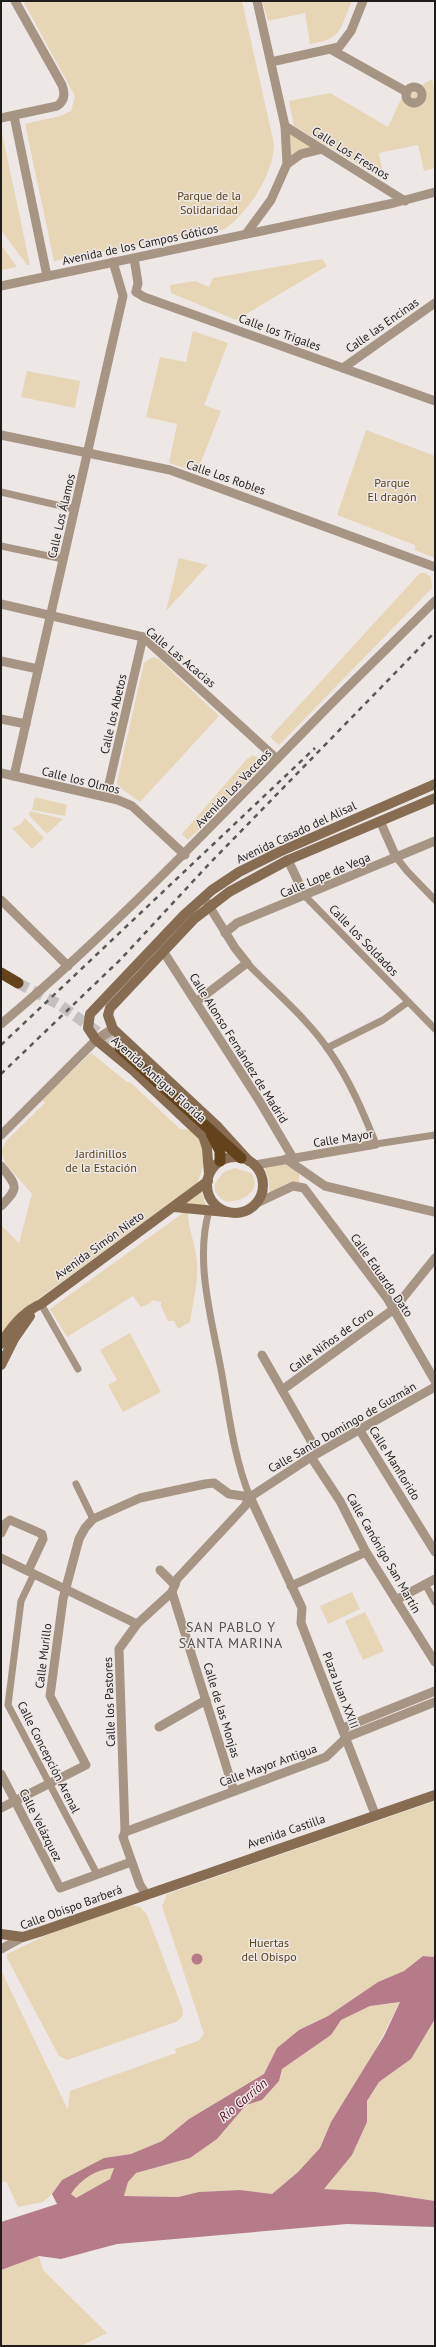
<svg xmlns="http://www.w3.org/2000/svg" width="436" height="2347" font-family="'PT Sans',sans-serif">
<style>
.green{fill:#e6d6b5}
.water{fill:#b67b89;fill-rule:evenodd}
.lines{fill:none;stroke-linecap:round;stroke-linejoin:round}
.trunk-tunnel{stroke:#c4c0be;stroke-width:11;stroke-dasharray:11 5.5;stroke-linecap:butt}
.pedestrian{stroke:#a79583;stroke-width:7}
.minor{stroke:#a79583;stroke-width:9}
.tertiary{stroke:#a79583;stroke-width:10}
.secondary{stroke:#876c52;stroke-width:10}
.trunk{stroke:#64421c;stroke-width:11}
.rail{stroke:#5b5856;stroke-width:2.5;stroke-dasharray:5 5;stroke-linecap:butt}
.labels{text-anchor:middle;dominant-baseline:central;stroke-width:3;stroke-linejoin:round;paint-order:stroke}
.street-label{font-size:12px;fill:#201e1d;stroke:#ede8e6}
.park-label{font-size:12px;fill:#56431a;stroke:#ede8e6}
.water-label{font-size:13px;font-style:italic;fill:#58102a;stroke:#ede8e6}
.quarter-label{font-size:14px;letter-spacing:1px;fill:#555150;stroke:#ede8e6}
</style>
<rect width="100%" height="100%" fill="#ede8e6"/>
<!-- green -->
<g class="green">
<path d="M23,1H242L274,144C273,175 250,210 225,229L54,261L25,124L60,116L71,111L75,96Z"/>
<path d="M262,1H352C340,28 343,39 310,44L305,13L268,21Z"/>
<path d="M432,79L435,95V168L424,171L418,145L379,153L384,180L294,126L289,101L330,93L388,127L402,97Z"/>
<path d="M285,126L322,149L287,164Z"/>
<path d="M1,128L30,265H27L1,230Z"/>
<path d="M1,245L17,267L1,270Z"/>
<path d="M322,259L327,266L236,320L171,293L170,285L195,281L209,287L213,278Z"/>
<path d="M193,331L228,343L204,405L221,411L197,472L169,463L177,424L146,417L160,357L186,362Z"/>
<path d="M27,371L80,381L75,408L21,397Z"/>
<path d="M366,430L435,456V558L415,550V545L337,515Z"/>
<path d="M179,558L208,565L166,611Z"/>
<path d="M420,573H425L431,577L432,588L279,745L270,737Z"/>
<path d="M153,657L159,659L219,716L140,802L119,787L117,782L144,663Z"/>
<path d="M253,755L260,759V769L188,840L182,834L247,759Z"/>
<path d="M35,797L67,805L65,816L32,810Z"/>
<path d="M30,811L63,819L47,834L29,815Z"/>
<path d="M25,818L44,838L32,849L12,828L21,824Z"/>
<path d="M91,1053L127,1082L131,1083L180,1129L193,1130C207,1148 206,1163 197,1183L38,1299L1,1338V1225L19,1243L32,1194L5,1163L1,1151L7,1140L45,1103L42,1100Z"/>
<path d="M282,1163L299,1172V1183H287L272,1192L269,1191V1179L264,1167Z"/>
<path d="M235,1168L251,1173C264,1191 240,1204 224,1201L215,1192V1183L224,1172Z"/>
<path d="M201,1191L206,1205H183Z"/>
<path d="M183,1213H188C188,1228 194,1240 196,1255C200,1278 193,1300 190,1322L178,1329L174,1321H168L161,1306V1302L152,1300L151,1303L141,1307L133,1296L67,1337L50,1309Z"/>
<path d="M130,1333L161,1392L123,1412L108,1385L117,1380L100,1350Z"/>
<path d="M352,1592L360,1609L328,1624L320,1606Z"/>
<path d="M365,1612L384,1651L363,1660L345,1621Z"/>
<path d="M435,1801V1957L423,1956L404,1971L378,1982L328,2016L299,2030L277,2048L264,2074L189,2119L162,2141L131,2154L104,2158L62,2180L52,2194L43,2202L18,2207L6,2181L1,2183V1970L68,2110L70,2091L176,2053L175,2049L198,2041L204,2034L162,1906L167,1894Z"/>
<path d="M131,1905L140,1907L147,1915L183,2010L182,2017L176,2022L67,2060L59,2056L7,1958V1954L51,1933Z"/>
<path d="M400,2002L370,2060L331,2122L320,2148L298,2172L272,2194L240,2190L199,2192L178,2197L124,2196L128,2182L136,2173L190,2158L217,2139L246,2105L262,2100L279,2081L282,2069L331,2035L340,2020L370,2006Z"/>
<path d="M435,2019V2201L375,2192L324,2189L352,2155L367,2122V2101L379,2082L411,2059Z"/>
<path d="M114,2167L111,2179L76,2199L71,2194C83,2177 93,2172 114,2167Z"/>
<path d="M39,2256L43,2270L107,2333L81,2346H1V2270Z"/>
</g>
<!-- water -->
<g class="water">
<circle cx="197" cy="1959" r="5.5"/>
<path d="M423,1956L435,1957V2019L411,2059L379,2082L367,2101V2122L352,2155L324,2189L375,2192L435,2201V2227L347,2224L117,2244L61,2259L39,2256L1,2270V2222L57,2204L52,2194L62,2180L104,2158L131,2154L162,2141L189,2119L264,2074L277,2048L299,2030L328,2016L378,1982L404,1971ZM400,2002L384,2036L331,2122L320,2148L298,2172L272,2194L240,2190L199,2192L178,2197L124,2196L128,2182L136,2173L190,2158L217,2139L246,2105L262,2100L279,2081L282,2069L331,2035L341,2020L370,2006ZM114,2168L110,2179L76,2198L71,2194C81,2179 96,2169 114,2168Z"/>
</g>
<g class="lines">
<!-- trunk-tunnel -->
<path class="trunk-tunnel" d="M18,983L60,1005L120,1048"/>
<!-- pedestrian -->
<g class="pedestrian">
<path d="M1,492L74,509"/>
<path d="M1,546L63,559"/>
<path d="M396,857L407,871L435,900"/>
<path d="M305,896L435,1029"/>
<path d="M247,963C275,992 308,1019 330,1052C350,1081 363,1112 376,1144L435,1135"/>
<path d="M327,1048L383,1020L408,1002"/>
<path d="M209,1211C194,1263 213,1323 222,1375C229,1415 234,1458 250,1497"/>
<path d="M41,1304L78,1369"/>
<path d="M76,1484L93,1519"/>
<path d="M34,1574L21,1601L8,1705L97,1874"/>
<path d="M425,1584L435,1602"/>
</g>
<!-- minor -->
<g class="minor">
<path d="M332,50L407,92"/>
<path d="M271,62L339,47L351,31L363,1"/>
<circle cx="414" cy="95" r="8"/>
<path d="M14,116L47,276"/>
<path d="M1,118L57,106C65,101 65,93 62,85L15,1"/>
<path d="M285,126L405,201"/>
<path d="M287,164L301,154L322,149"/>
<path d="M246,234L271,200L287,164L285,126L257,1"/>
<path d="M134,258L138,283L136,292"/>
<path d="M1,286L394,203L435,192"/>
<path d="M136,292L144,297L435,401"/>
<path d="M343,368L435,303"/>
<path d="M1,435L170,470L435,567"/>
<path d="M1,604L143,637L277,759"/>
<path d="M1,661L38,669"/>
<path d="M1,719L26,724"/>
<path d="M1,773L118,800L132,806L185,855"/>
<path d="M14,776L123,296L113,262"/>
<path d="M106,797L143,637"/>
<path d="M380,821L396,857"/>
<path d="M288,860L305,896"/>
<path d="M1,900L68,966"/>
<path d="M225,933L237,923L435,841"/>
<path d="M163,951L260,1102L293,1158"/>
<path d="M196,1002L247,963L235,948L206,901"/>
<path d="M1,1024C113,930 213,824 316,719C355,679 395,641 435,601"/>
<path d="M1,1135L96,1040"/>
<path d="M286,1159L325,1186L435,1212"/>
<path d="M255,1165L376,1144"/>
<path d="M1,1166C17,1186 20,1187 1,1206"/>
<path d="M257,1203L293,1186L304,1188L387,1298L435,1381"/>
<path d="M262,1355L318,1453"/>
<path d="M282,1390L394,1309L435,1258"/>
<path d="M359,1429L435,1552"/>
<path d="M311,1457L340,1501L366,1552L435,1662"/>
<path d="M250,1497L302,1608L301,1623L375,1814"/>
<path d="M1,1533L6,1523L10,1520L42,1534L43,1539L28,1571"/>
<path d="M1,1558L137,1624"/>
<path d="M160,1570L175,1585"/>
<path d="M291,1586L366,1552"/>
<path d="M172,1592L234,1791"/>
<path d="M396,1600L435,1579"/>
<path d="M159,1727L206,1700"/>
<path d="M343,1728L435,1691"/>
<path d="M1,1774L60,1888L131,1862"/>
<path d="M1,1808L86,1765L50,1696L63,1599L79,1539L85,1528L93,1519L140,1498L205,1484L214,1483L229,1494L250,1497"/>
<path d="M125,1832L326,1757L347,1737L435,1702"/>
<path d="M146,1894L140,1885L123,1837L125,1832L119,1649L137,1624L172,1592L177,1579L245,1506L250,1497L311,1457L435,1387"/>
<path d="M1,1949L23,1937"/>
</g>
<!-- tertiary -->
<path class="tertiary" d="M96,1040L113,1029"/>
<!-- secondary -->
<g class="secondary">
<circle cx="235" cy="1185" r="28"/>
<path d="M249,1161L218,1127L113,1029L108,1015L110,1008L194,919L229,892L288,860L435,798"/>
<path d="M209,1174L207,1148L203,1136L135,1072L96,1040L88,1028L90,1014L184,915L212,890L239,872L279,852L435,784"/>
<path d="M174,1207L226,1212"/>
<path d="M1,1344C10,1328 23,1312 41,1304L208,1181"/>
<path d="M1,1365L14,1339L30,1316"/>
<path d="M1,1934L23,1937L39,1932L435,1795"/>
</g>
<!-- trunk -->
<g class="trunk">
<path d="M1,973L18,983"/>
<path d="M120,1048L241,1158"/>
<path d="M211,1133L220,1151V1161"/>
</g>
<!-- rail -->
<g class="rail">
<path d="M1,1045L315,748"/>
<path d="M1,1074L121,959L210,863L435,632"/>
</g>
</g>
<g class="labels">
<!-- street labels -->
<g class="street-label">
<text transform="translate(351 153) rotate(32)">Calle Los Fresnos</text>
<text transform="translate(140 244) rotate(-12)">Avenida de los Campos Góticos</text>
<text transform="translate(382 325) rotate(-35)">Calle las Encinas</text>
<text transform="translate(280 332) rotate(20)">Calle los Trigales</text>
<text transform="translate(226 477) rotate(19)">Calle Los Robles</text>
<text transform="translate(61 516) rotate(-77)">Calle Los Álamos</text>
<text transform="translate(181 657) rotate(40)">Calle Las Acacias</text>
<text transform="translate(113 714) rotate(-77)">Calle los Abetos</text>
<text transform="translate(81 780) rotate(14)">Calle los Olmos</text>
<text transform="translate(233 788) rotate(-46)">Avenida Los Vacceos</text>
<text transform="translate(296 832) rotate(-25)">Avenida Casado del Alisal</text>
<text transform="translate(325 875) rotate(-23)">Calle Lope de Vega</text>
<text transform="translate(364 940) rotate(46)">Calle los Soldados</text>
<text transform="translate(239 1048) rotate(58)">Calle Alonso Fernández de Madrid</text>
<text transform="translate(159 1079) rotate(42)">Avenida Antigua Florida</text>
<text transform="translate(343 1138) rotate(-9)">Calle Mayor</text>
<text transform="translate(99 1245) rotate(-36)">Avenida Simón Nieto</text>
<text transform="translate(382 1275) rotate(55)">Calle Eduardo Dato</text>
<text transform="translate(331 1340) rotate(-36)">Calle Niños de Coro</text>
<text transform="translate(342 1427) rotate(-30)">Calle Santo Domingo de Guzmán</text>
<text transform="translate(395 1463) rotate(58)">Calle Manflorido</text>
<text transform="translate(384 1553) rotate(60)">Calle Canónigo San Martín</text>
<text transform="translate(43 1656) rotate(-83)">Calle Murillo</text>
<text transform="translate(341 1690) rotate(69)">Plaza Juan XXIII</text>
<text transform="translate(109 1702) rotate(-92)">Calle los Pastores</text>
<text transform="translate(222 1710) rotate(73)">Calle de las Monjas</text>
<text transform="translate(49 1757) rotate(63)">Calle Concepción Arenal</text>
<text transform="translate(268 1765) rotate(-20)">Calle Mayor Antigua</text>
<text transform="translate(41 1825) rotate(63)">Calle Velázquez</text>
<text transform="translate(286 1831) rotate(-19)">Avenida Castilla</text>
<text transform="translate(71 1907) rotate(-20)">Calle Obispo Barberá</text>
</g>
<!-- park labels -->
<g class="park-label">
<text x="209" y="195">Parque de la<tspan x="209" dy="14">Solidaridad</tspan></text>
<text x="392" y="482">Parque<tspan x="392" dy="14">El dragón</tspan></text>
<text x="101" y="1153">Jardinillos<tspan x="101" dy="14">de la Estación</tspan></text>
<text x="269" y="1942">Huertas<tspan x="269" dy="14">del Obispo</tspan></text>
</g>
<!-- water labels -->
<g class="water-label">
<text transform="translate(243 2100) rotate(-40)">Río Carrión</text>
</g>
<!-- quarter labels -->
<g class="quarter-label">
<text x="231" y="1627">SAN PABLO Y<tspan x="231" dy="16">SANTA MARINA</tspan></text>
</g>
</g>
<!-- border -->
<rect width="436" height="2347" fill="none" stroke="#201e1d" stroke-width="4"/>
</svg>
